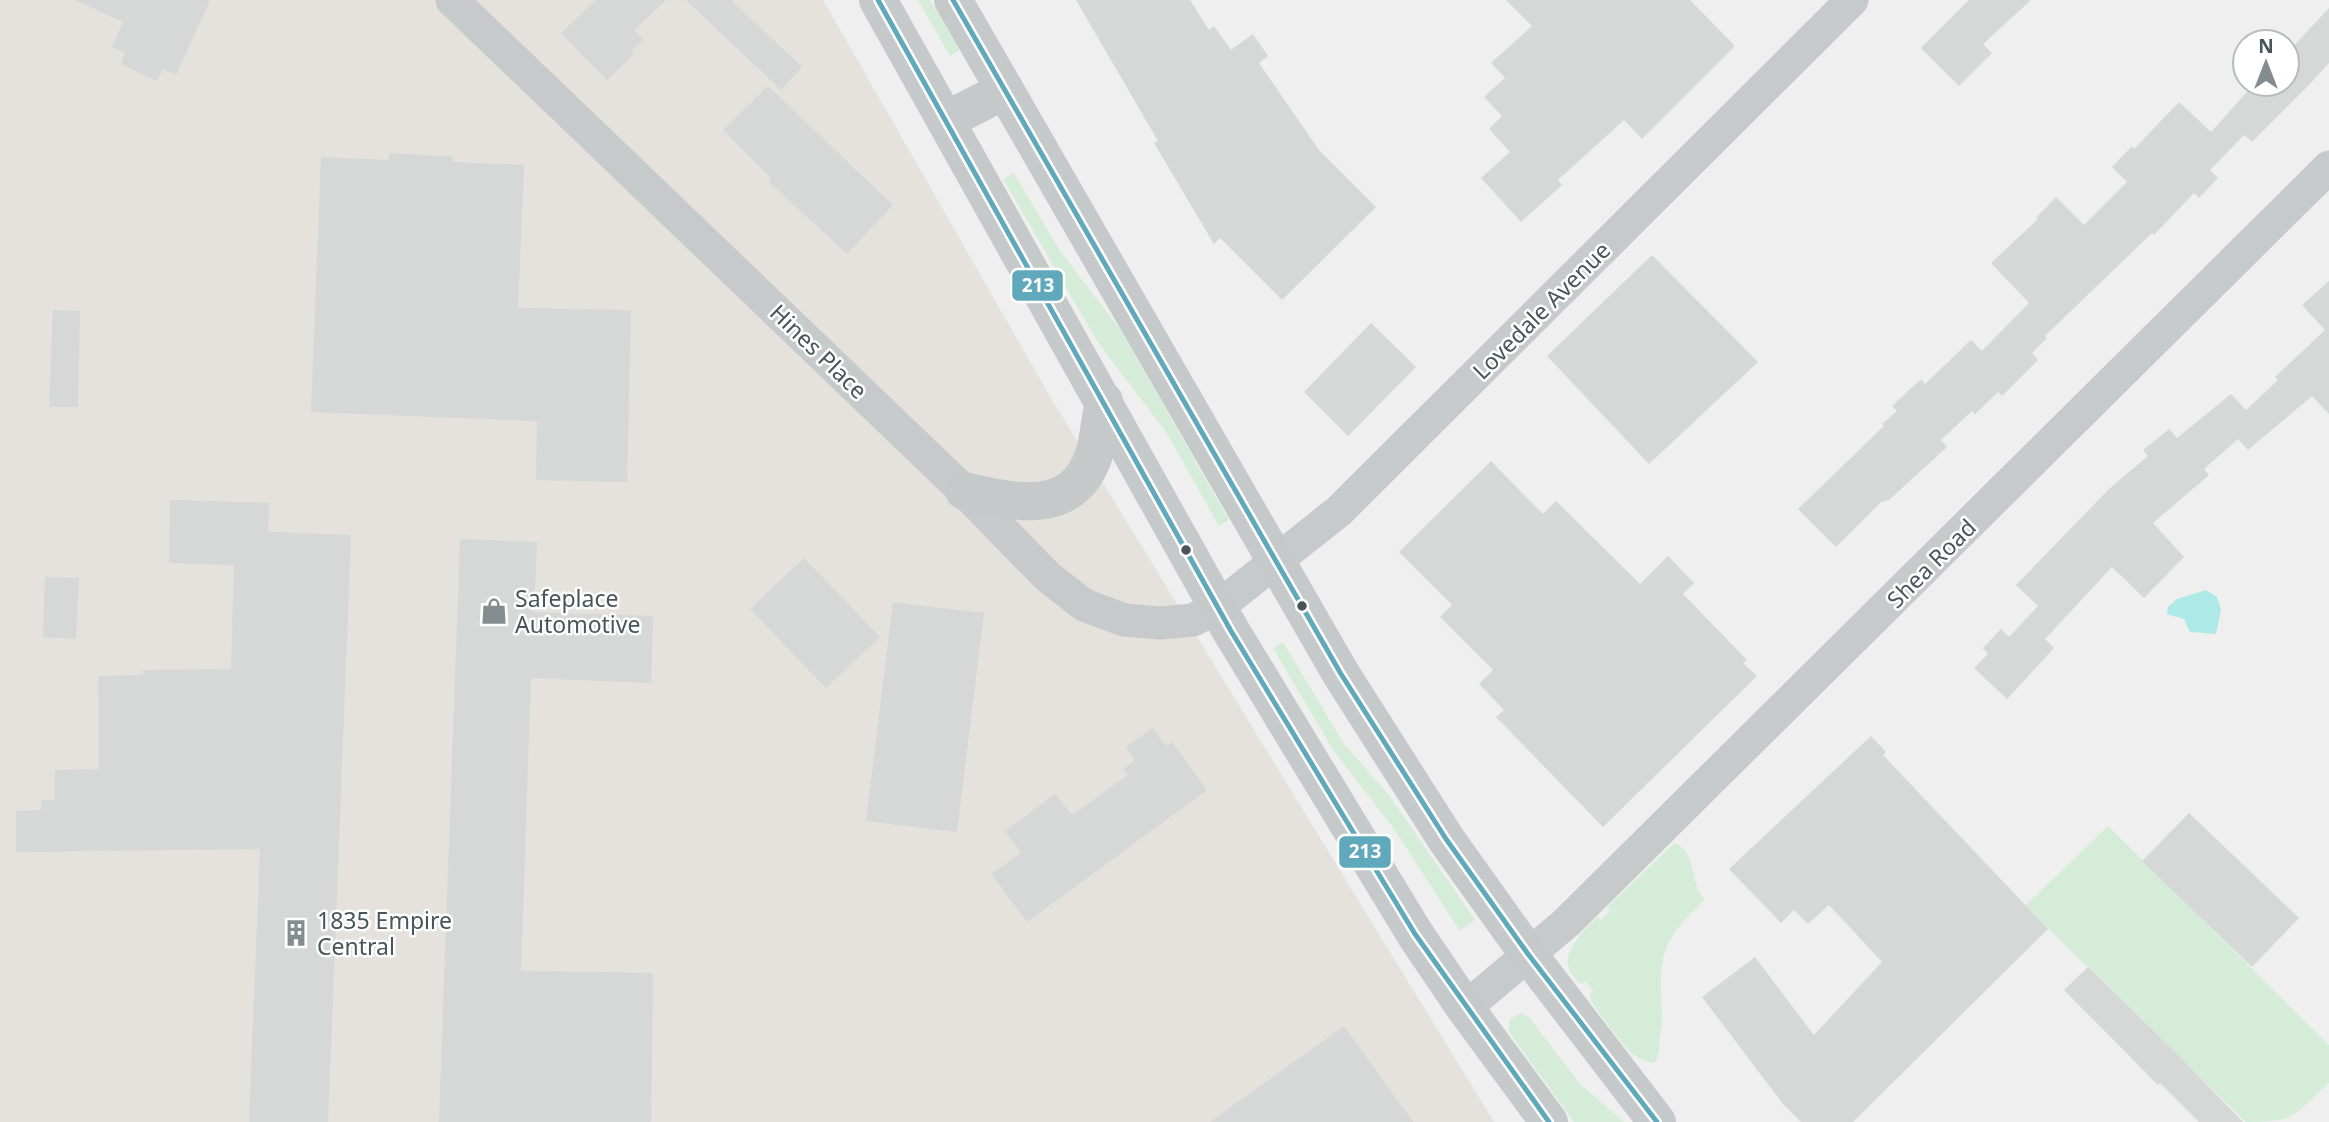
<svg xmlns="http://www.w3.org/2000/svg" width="2329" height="1122" font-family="'Noto Sans',sans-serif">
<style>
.commercial{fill:#e5e1dc}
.green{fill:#d5edd8}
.water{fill:#ace9e7}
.building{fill:#d6d7d7}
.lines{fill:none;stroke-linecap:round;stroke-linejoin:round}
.minor{stroke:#c7cacb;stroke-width:33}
.primary{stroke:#c5c9ca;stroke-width:38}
.bus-1-casing{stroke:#fff;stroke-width:10}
.bus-1{stroke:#60a9bd;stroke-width:5}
.bus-dot{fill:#48565a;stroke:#fff;stroke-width:2.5}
.labels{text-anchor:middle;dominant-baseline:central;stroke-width:5;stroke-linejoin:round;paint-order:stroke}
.street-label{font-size:23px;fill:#48565a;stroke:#fff}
.poi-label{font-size:23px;fill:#48565a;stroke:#fff;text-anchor:start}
.line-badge{stroke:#fff;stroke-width:2.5}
.badge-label{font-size:19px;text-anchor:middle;font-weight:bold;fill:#fff}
</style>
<rect width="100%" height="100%" fill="#f0efef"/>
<!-- commercial -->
<path class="commercial" d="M0,0H823L1051,398L1494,1122H0Z"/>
<!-- green -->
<g class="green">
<path d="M918,0H930L960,50L950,56Z"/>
<path d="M1014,173L1060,251L1120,329L1229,520L1219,526L1166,432L1099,344L1003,179Z"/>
<path d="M1283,642L1344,744L1388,794L1475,920L1460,931L1394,829L1333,750L1273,648Z"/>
<path d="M2108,826L2329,1045V1083C2293,1116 2296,1122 2246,1122L2025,906Z"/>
<path d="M1675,843C1697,852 1689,883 1705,900C1672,931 1659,945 1661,993C1662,1007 1663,1021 1660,1036C1659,1045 1660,1054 1655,1062C1631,1066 1605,1019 1591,1001L1590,994L1593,991L1585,981L1582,984C1550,963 1580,934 1597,917L1601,920L1610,910L1607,907Z"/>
<path d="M1521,1013L1529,1017L1580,1084L1624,1122H1574L1509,1032L1510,1019Z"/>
</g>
<!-- water -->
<path class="water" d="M2206,590L2217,597L2221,610L2216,634L2190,632L2184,619L2167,614L2168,607L2177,599Z"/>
<!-- building -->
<g class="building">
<path d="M75,0H210L176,75L163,69L157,81L121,64L125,53L112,47L123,22Z"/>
<path d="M596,0H666L634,30L644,40L631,51L634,54L607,80L561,33Z"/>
<path d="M686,0H731L802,67L781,90Z"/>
<path d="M1076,0H1190L1209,30L1214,26L1231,50L1253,34L1268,56L1259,63L1319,150L1376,207L1282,300L1220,238L1214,244L1154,143L1158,141Z"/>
<path d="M1506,0H1690L1735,46L1642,139L1624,120L1558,180L1562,185L1521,222L1481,178L1510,152L1489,129L1502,116L1484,97L1505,78L1491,63L1532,26Z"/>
<path d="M1969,0H2031L1983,44L1992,53L1959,86L1921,48Z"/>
<path d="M2329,8V63L2310,84L2252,142L2244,135L2210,170L2218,178L2199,198L2194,193L2154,235L2152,233L2045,336L2047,338L2032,353L2038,360L2002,396L1998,392L1975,414L1972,411L1941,440L1947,447L1889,500L1881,502L1836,547L1798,509L1884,426L1882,424L1897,411L1892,406L1921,379L1925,384L1971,340L1982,351L2029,303L1991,263L2038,219L2036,218L2056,197L2084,225L2127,182L2112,167L2132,146L2134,149L2179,102L2211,132L2254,84H2287V53Z"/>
<path d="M768,86L893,205L847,254L768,181L771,178L723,130Z"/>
<path d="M389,153L453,157V162L524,165L518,308L631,310L627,482L536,480L537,421L311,412L321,157L389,160Z"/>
<path d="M1652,255L1758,362L1649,464L1547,356Z"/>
<path d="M2329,281V414L2312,396L2248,450L2238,439L2204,469L2209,475L2153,523L2184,557L2144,598L2112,567L2045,639L2054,648L2007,699L1974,668L1988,654L1983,648L2001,629L2009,637L2038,606L2016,585L2109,489L2148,456L2143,450L2169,429L2177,438L2231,394L2246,410L2278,380L2275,377L2325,330L2302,305Z"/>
<path d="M53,310L80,311L78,407H49Z"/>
<path d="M1371,323L1416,367L1348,436L1304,392Z"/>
<path d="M1491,461L1543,514L1556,501L1640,584L1668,556L1694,583L1683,594L1747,660L1743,663L1757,676L1603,827L1496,717L1504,710L1479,684L1493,670L1440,617L1452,605L1399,552Z"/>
<path d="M170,500L269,503L268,532L351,535L328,1122H249L260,849L16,852V811L41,810V800H55V770L99,769L98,676L143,675V670L231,669L234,565L169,563Z"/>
<path d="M460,539L537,542L534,612L653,616L651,683L531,678L521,971L653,973L651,1122H439Z"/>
<path d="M804,558L880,637L826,688L750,609Z"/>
<path d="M45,577L79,578L76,639L43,637Z"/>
<path d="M893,602L984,613L957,832L866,821Z"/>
<path d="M1153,728L1166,746L1172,742L1207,790L1027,922L991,874L1021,853L1005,831L1055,794L1072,815L1128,775L1123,769L1135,760L1126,747Z"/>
<path d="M1871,736L1886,752L1883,755L2048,929L1853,1122H1801L1783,1104L1702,997L1755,957L1814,1035L1882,962L1829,905L1808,924L1794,910L1781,923L1729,869Z"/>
<path d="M2189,813L2299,918L2252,967L2142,861Z"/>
<path d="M2088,967L2181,1058L2243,1122H2199L2160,1083L2158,1085L2064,990Z"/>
<path d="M1344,1026L1413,1122H1210Z"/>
</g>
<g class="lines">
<!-- minor -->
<g class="minor">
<path d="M452,0L964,491L1048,577L1084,605L1124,620L1160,623L1193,620L1218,607L1339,511L1852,0"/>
<path d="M1465,1008L1566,923L2329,167"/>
</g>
<!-- primary -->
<g class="primary">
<path d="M878,0L1231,631L1415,934L1465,1008L1549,1122"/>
<path d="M953,0L1341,674L1446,839L1528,954L1657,1122"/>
<path d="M947,120L1005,90"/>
<path d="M964,491C1014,502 1072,518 1094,455C1099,438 1100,419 1104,401"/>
</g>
<defs>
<g id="bus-1">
<path d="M878,0L1231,631L1415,934L1549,1122"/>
<path d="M953,0L1341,674L1446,839L1528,954L1657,1122"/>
</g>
</defs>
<!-- bus-1 casing -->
<use href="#bus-1" class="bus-1-casing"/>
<!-- bus-1 -->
<use href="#bus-1" class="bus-1"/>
</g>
<!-- icons -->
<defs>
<symbol id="shop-bare" viewBox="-9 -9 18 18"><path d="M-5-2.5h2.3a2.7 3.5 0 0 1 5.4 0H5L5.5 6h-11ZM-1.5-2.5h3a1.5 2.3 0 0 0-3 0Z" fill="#838c8e" stroke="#fff" stroke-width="2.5" paint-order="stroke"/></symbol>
<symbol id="building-bare" viewBox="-9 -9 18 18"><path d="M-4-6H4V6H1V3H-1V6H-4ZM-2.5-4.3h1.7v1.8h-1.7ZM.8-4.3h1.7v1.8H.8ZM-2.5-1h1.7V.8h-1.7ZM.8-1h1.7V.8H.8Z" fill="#838c8e" stroke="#fff" stroke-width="2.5" paint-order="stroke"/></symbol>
</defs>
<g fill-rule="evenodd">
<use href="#shop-bare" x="475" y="592" width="38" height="38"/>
<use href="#building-bare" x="277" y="914" width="38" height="38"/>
</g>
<!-- markers -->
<g class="bus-dot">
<circle cx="1186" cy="550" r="6"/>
<circle cx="1302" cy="606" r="6"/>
</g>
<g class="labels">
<!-- street labels -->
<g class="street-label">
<text transform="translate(1541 310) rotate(-45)">Lovedale Avenue</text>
<text transform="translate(819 351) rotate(44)">Hines Place</text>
<text transform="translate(1931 563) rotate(-45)">Shea Road</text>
</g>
<!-- poi labels -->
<g class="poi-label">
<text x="515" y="598">Safeplace<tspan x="515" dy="26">Automotive</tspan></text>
<text x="317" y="920">1835 Empire<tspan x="317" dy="26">Central</tspan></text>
</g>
</g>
<g class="line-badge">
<rect x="1011" y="269" width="53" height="33" rx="7" fill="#60a9bd"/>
<rect x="1338" y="835" width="54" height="34" rx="7" fill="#60a9bd"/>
</g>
<g class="badge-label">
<text x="1038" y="292">213</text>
<text x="1365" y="858">213</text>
</g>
<!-- north arrow -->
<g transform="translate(2266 63)"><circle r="33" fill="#ffffff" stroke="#b6bbbd" stroke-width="2"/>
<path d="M0-5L12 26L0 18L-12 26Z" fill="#838c8e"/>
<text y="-10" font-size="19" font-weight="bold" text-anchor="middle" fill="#48565a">N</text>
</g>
</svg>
